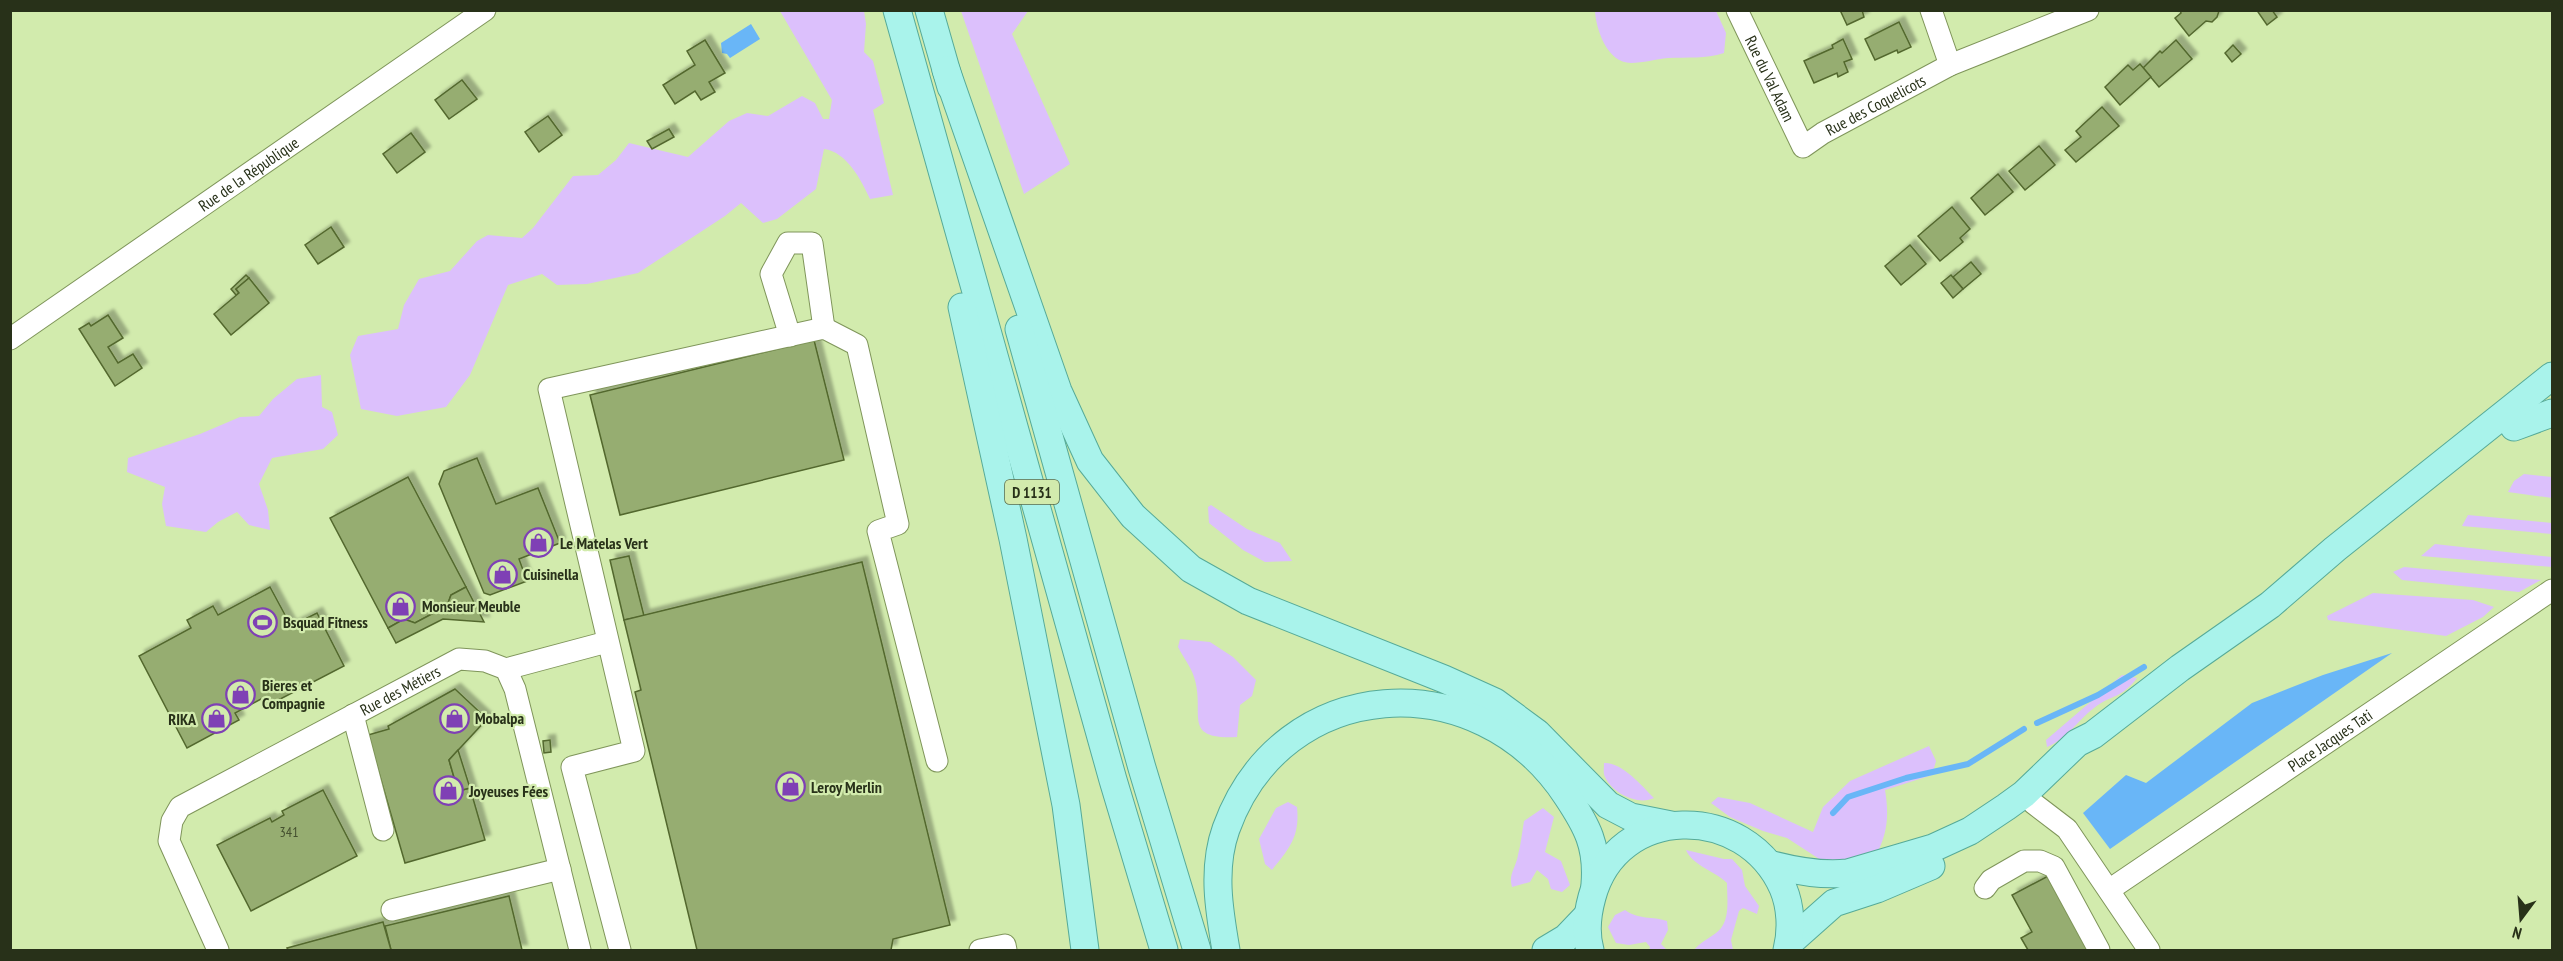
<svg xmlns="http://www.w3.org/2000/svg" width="2563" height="961" font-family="'PT Sans Narrow',sans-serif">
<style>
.green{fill:#dcc0fc}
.water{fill:#69b6f7}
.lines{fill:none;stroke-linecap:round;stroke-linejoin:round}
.stream{stroke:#69b6f7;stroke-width:6}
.building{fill:#96ad71;stroke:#53682e;stroke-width:1.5;filter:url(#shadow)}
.minor-casing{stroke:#7f955a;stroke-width:23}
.major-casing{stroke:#56aa98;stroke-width:29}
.minor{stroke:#fff;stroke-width:21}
.major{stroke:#a9f3eb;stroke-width:27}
.labels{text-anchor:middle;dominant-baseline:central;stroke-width:4.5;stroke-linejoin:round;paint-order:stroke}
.number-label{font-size:14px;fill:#44502f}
.shield{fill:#d2ebad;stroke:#5b6945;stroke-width:1.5}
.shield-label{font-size:15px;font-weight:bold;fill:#283119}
.street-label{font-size:16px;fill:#283119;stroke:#d2ebad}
.poi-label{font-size:16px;font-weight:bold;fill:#283119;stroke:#d2ebad;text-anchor:start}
</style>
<defs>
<filter id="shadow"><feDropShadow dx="5.5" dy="-5.5" stdDeviation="1.5" flood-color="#0004"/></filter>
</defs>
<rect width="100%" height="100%" fill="#d2ebad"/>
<!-- green -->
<g class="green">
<path d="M780,11H864L866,24L864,52L873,61L884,103L873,110L893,195L870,199C861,180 847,152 824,149L816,189L777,219L763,223L741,203L725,216L638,273L587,284L557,285L542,274L508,285L470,375L446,407L397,416L361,409L350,355L358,336L398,329L404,305L419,279L450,271L477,241L488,235L522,238L533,228L573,176L598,175L616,160L629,143L688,157L729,121L747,113L768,116L802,96L815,103L823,119H829L832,100Z"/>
<path d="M961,11H1028L1012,34L1070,164L1024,194Z"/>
<path d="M1595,11H1716L1726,33L1724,53C1705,59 1688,57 1668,58C1656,59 1643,63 1631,63C1607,63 1596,29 1595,11Z"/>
<path d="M321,375L322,407L332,412L338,435L323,449L272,458L259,484L268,510L270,530L249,525L237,512L218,522L206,532L166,526L162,504L165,487L127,472L128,458L200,434L240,417L259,416L273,399L297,379Z"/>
<path d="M2524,474L2552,477V498L2508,492L2514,481Z"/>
<path d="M1211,505L1247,529L1280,543L1292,561L1265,562L1243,550L1209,523L1208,507Z"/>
<path d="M2468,515L2552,523V534L2462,526Z"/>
<path d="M2435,544L2552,557V567L2421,556Z"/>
<path d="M2404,567L2541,580L2519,592L2402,580L2393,572Z"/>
<path d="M2373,593L2473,600L2494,607L2483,617L2446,636L2328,620L2327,616Z"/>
<path d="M1180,639L1210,642L1233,657L1256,680L1252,696L1240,705L1237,737C1180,740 1206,713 1194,677C1191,667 1183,657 1178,647Z"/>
<path d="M2122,675L2137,678C2121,699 2112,694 2094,708C2077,721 2067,739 2047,747L2046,740Z"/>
<path d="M1929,746L1936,761L1932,775L1885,790C1889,814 1888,833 1876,855L1830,866L1787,838L1763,831L1730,817L1711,803L1718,797L1750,803L1813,832L1823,807L1850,781Z"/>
<path d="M1604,763C1622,762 1642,786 1654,798C1638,806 1612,793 1605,777C1603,773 1604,768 1604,763Z"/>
<path d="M1288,802L1297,807C1300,836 1290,848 1272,870L1265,864L1259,839L1276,808Z"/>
<path d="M1543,808L1554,817L1545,852L1561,861L1570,885L1562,892L1551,889L1548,879L1537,870L1530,882L1512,887C1508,874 1516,868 1518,855C1521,844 1522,832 1524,821Z"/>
<path d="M1686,850L1724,859H1732L1742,870L1745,886L1759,906L1757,914L1743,908L1739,911L1731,940L1733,950H1694C1702,941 1707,940 1716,933C1731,922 1727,900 1727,883C1715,871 1693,866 1686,850Z"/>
<path d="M1625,910C1639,920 1652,916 1667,921L1668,930L1661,944L1667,950H1649L1650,947L1646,942L1629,945L1616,943L1608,927L1615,915Z"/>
</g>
<!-- water -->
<g class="water">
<path d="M751,24L760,39L730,58L727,54L722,53L721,43Z"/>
<path d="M2392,653L2110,849L2083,813L2126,775L2146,783L2252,703L2323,675Z"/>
</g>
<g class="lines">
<!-- stream -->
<g class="stream">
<path d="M2037,723L2098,695L2144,667"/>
<path d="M1833,813L1848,797L1906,778L1968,764L2024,729"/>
</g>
</g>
<!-- building -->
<g class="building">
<path d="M1840,10H1862L1864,17L1847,25Z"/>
<path d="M2180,10H2219V11L2217,17L2212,22L2206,21L2189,36L2175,18L2181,13Z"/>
<path d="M2261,10H2272L2277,17L2267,25L2258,12Z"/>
<path d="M1899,22L1911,47L1898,53L1897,50L1875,60L1865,39Z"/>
<path d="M1843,39L1852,59L1844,62L1848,72L1838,77L1837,73L1814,83L1804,61L1833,48L1832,45Z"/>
<path d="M705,40L725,73L709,82L715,92L701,100L695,91L675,104L663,85L695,65L687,51Z"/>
<path d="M2176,40L2192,59L2159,87L2143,68L2160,51L2162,53Z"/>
<path d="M2233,45L2241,54L2232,62L2225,53Z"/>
<path d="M2140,64L2151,77L2120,105L2105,87L2128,65L2133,70Z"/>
<path d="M462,80L477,99L449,119L435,100Z"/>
<path d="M2102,107L2119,126L2076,162L2065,150L2081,137L2076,131Z"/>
<path d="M548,116L562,135L539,152L525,132Z"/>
<path d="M669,129L674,137L652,149L647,141Z"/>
<path d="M411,133L425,152L397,173L383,154Z"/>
<path d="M2039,146L2055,165L2025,190L2009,171Z"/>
<path d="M1998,174L2013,192L1985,215L1971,198Z"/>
<path d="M1952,207L1970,229L1960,238L1963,242L1940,261L1918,236Z"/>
<path d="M331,227L344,247L318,264L305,245Z"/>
<path d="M1910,245L1926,264L1901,285L1885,266Z"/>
<path d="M1971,262L1981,274L1963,289L1953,277Z"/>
<path d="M246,275L249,278L236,289L239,293L236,295L231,289Z"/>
<path d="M1951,275L1963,289L1953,298L1941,283Z"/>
<path d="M249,278L269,303L231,335L214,314L239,293L236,289Z"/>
<path d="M108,315L123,338L108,347L118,363L133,354L142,368L115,386L79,329L89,323L91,326Z"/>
<path d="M814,340L844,460L620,515L590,395Z"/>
<path d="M477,458L496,504L538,488L560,543L519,559L527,581L490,595L484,593L439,484L444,471Z"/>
<path d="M408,477L466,587L451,595L447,606L415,623L404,619L388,628L330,518Z"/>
<path d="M629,556L644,616L624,620L610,560Z"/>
<path d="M862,562L950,925L893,939L891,950H697L635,692L641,690L624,620Z"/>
<path d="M270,587L291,626L317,613L344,666L265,707L261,699L235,713L239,720L187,748L139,656L191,628L187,620L213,606L218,615Z"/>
<path d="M466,587L484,622L443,619L396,643L388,628L404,619L415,623L447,606L451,595Z"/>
<path d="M455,689L487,719L449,760L458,791L470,788L485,840L405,863L368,735L389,729L388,726Z"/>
<path d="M550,740L551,752L544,753L543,741Z"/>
<path d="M458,750L470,788L458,791L449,760Z"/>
<path d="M323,790L357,856L251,911L217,845L270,818L272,822L284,815L282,811Z"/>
<path d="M2052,874L2093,950H2028L2021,938L2032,932L2012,895Z"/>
<path d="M509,896L522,950H391L385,926Z"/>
<path d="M383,922L391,950H288L287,948Z"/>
</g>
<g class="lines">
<defs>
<g id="minor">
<path id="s1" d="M1737,10L1803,147L1823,133L1950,65L2088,10"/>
<path d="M1931,10L1950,65"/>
<path d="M790,336L771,274L788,243H812L824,328"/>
<path id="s2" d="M10,339L485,10"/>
<path d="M506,669L607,642"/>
<path d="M353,715L383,830"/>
<path d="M2033,803L2067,829L2149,950"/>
<path d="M1985,888L1991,880L2024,861H2040L2054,867L2099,950"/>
<path id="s3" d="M2109,890L2552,590"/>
<path d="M392,910L560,869"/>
<path id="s4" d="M218,950L169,841L172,821L180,807L459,659L485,661L506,669L515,689L580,950"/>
<path d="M620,950L572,767L634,751L549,389L824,328L857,345L898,524L878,531L937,761"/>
<path d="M980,950L1005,945L1006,950"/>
</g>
<g id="major">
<path d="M897,10L1113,780L1164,950"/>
<path d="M929,10L951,87"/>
<path d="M946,70L1058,391L1090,461L1133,516L1191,569L1248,601L1444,679L1495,702L1537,733L1608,805L1631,817L1671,825"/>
<path d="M962,307L1013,539L1066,805L1085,950"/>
<path d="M1019,329L1142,768L1197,950"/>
<path d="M2514,427L2552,413"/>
<path d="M1769,864C1795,871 1822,876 1848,873L1933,848L1970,831L2006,807L2024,794L2077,743L2093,735L2180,668L2270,605L2335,549L2552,376"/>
<path d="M1789,943L1834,903L1877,889L1931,866"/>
<path d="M1226,950C1219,910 1212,868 1226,829C1282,673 1479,662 1567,796C1587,826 1598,846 1595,884"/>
<path d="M1546,950L1566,938L1587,916"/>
<path d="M1590,950C1585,932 1587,915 1592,897C1617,803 1745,802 1783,888C1791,907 1792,930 1787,950"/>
</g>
</defs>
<!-- minor casing -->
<use href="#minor" class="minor-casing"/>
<!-- major casing -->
<use href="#major" class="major-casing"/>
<!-- minor -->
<use href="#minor" class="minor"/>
<!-- major -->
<use href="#major" class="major"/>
</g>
<!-- icons -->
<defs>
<symbol id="shop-ring" viewBox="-11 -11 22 22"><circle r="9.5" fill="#d2ebad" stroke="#7f40b5" stroke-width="1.5"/><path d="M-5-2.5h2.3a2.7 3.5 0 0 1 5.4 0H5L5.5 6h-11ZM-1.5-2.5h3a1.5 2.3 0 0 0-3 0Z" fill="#7f40b5"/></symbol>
<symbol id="stadium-ring" viewBox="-11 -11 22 22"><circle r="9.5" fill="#d2ebad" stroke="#7f40b5" stroke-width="1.5"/><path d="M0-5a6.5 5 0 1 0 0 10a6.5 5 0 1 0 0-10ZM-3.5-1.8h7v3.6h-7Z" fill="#7f40b5"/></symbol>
</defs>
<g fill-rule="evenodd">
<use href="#shop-ring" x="522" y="526" width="33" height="33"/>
<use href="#shop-ring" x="486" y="558" width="33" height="33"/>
<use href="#shop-ring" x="384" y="590" width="33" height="33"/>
<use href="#stadium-ring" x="246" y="606" width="33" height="33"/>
<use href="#shop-ring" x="224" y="678" width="33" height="33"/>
<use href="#shop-ring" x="438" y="702" width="33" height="33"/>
<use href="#shop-ring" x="200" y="702" width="33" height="33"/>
<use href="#shop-ring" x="774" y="770" width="33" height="33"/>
<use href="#shop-ring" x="432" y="774" width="33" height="33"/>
</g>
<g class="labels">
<!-- number labels -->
<g class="number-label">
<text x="289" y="832">341</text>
</g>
<!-- shield labels -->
<rect class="shield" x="1005" y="480" width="54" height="24" rx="4.5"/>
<g class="shield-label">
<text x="1032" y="492">D 1131</text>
</g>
<!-- street labels -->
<g class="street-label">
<text stroke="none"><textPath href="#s1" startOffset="76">Rue du Val Adam</textPath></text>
<text stroke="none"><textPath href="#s1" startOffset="236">Rue des Coquelicots</textPath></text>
<text stroke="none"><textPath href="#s2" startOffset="290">Rue de la République</textPath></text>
<text stroke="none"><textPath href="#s4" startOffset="405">Rue des Métiers</textPath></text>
<text stroke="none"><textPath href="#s3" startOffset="267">Place Jacques Tati</textPath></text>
</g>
<!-- poi labels -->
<g class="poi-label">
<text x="560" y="543">Le Matelas Vert</text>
<text x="523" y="574">Cuisinella</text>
<text x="422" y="606">Monsieur Meuble</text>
<text x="283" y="622">Bsquad Fitness</text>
<text x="262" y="685">Bieres et<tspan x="262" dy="18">Compagnie</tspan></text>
<text x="475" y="718">Mobalpa</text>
<text x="196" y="719" text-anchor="end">RIKA</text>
<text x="811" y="787">Leroy Merlin</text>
<text x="469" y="791">Joyeuses Fées</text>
</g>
</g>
<!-- border -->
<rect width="2563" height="961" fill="none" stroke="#283119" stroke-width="24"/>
<!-- north arrow -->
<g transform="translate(2521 919) rotate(196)" stroke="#d2ebad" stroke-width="4.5" paint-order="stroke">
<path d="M0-4.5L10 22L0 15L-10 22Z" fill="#283119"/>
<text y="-9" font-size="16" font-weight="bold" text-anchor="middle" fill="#283119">N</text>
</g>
</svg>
